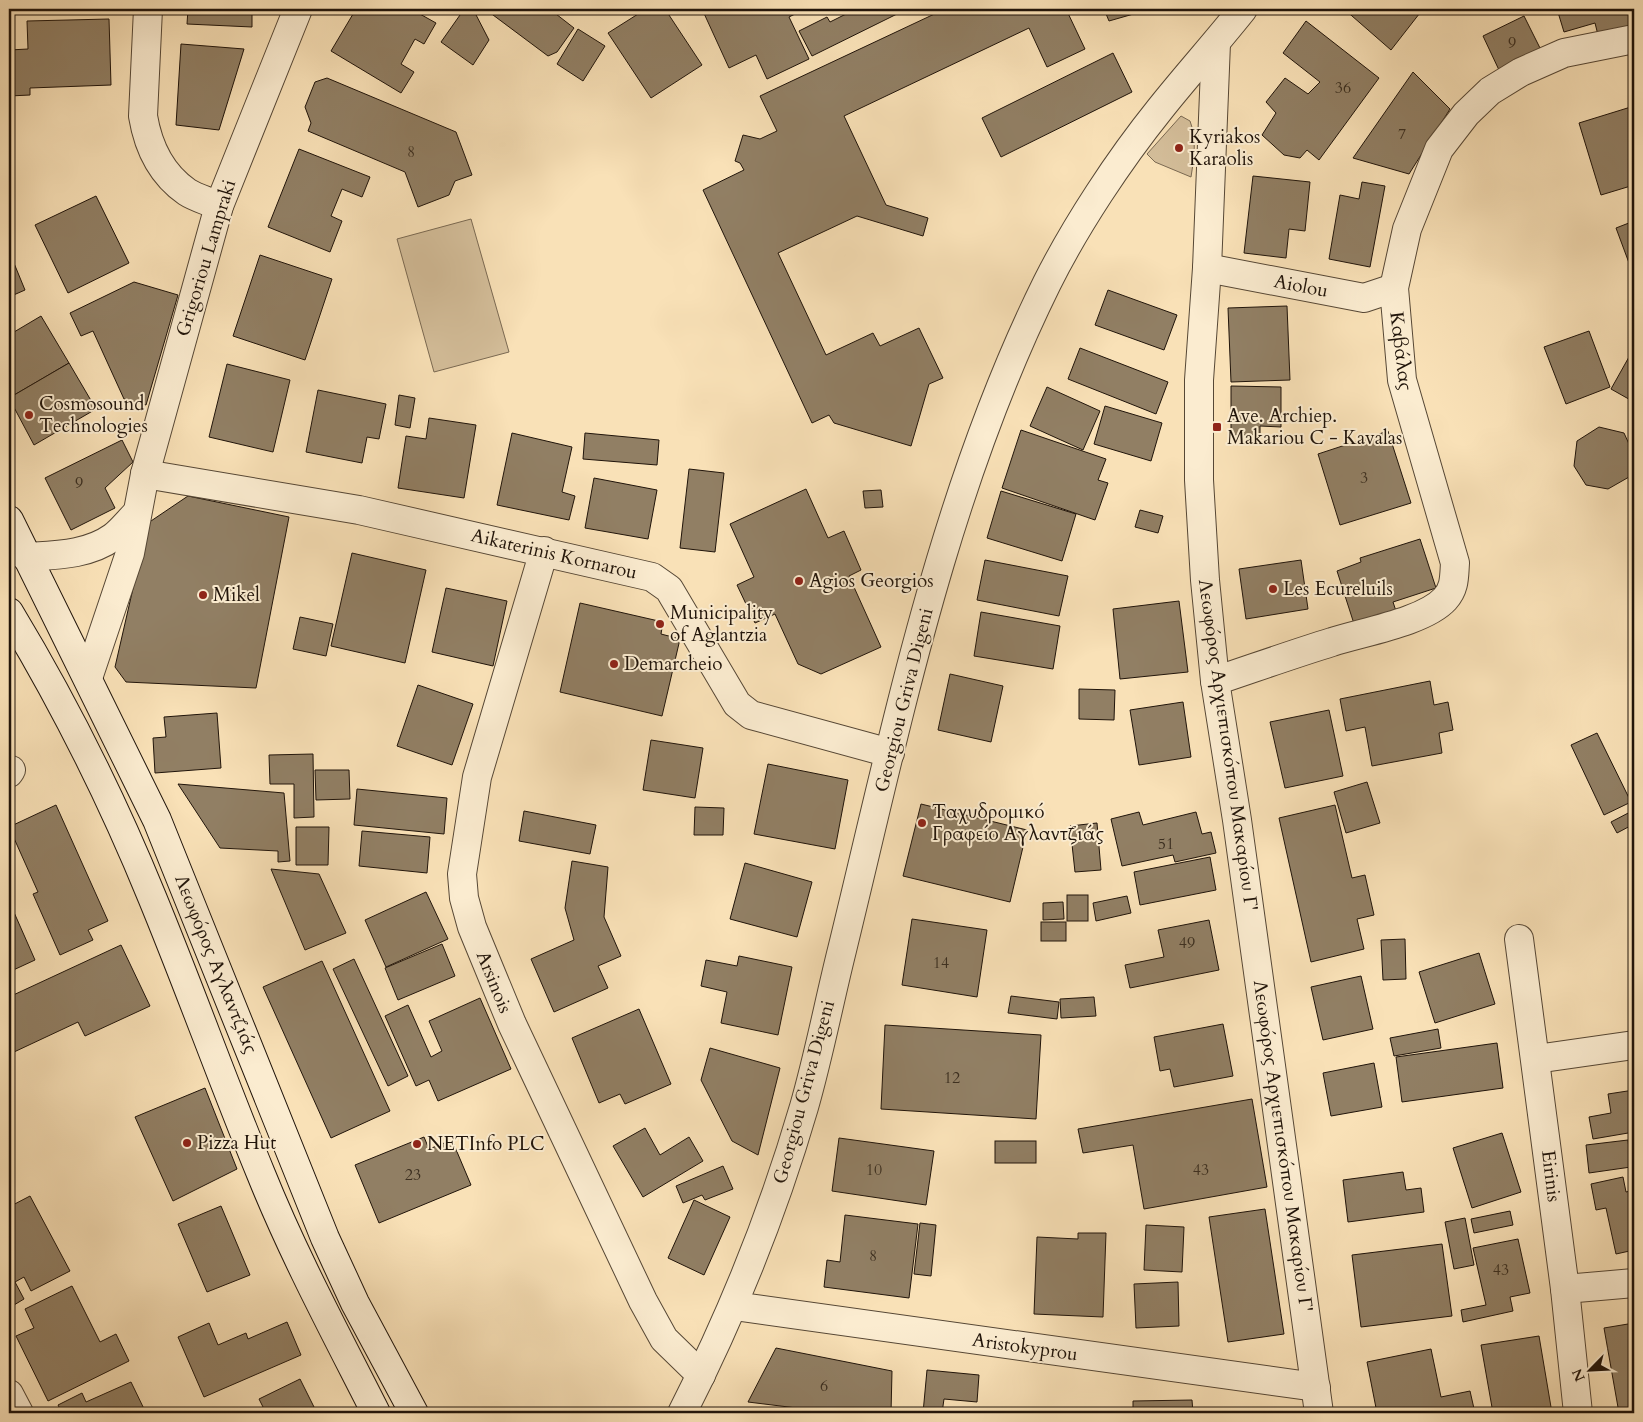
<svg xmlns="http://www.w3.org/2000/svg" width="1643" height="1422" font-family="Cardo,serif">
<style>
.green{fill:#d4be9a;stroke:#7a6952}
.building{fill:#917f64;stroke:#20140a}
.lines{fill:none;stroke-linecap:round;stroke-linejoin:round}
.minor-casing{stroke:#564735;stroke-width:30}
.tertiary-casing{stroke:#564735;stroke-width:30}
.secondary-casing{stroke:#20140a;stroke-width:30}
.minor{stroke:#fbecd0;stroke-width:28}
.tertiary{stroke:#fbecd0;stroke-width:28}
.secondary{stroke:#fbecd0;stroke-width:28}
.poi-dot{fill:#8f2418;stroke:#fbecd0;stroke-width:2}
.labels{text-anchor:middle;dominant-baseline:central;stroke-width:4;stroke-linejoin:round;paint-order:stroke}
.number-label{font-size:16px;fill:#3c2f20}
.poi-label{font-size:19px;fill:#20140a;stroke:#fbecd0;text-anchor:start}
.street-label{font-size:19px;fill:#20140a;stroke:#fbecd0}
</style>
<rect width="100%" height="100%" fill="#f9e1b7"/>
<filter id="stains"><feTurbulence type="fractalNoise" baseFrequency=".004" numOctaves="4"/><feColorMatrix values="0 0 0 0 .2 0 0 0 0 .09 0 0 0 0 .02 0 0 0 .5 -.17"/></filter>
<radialGradient id="worn" r=".72"><stop offset=".6" stop-color="#630" stop-opacity="0"/><stop offset="1" stop-color="#630" stop-opacity=".3"/></radialGradient>
<!-- green -->
<g class="green">
<path d="M1181,116L1190,121C1197,139 1194,158 1191,177L1155,162L1147,154Z"/>
<path d="M471,219L509,352L434,372L397,239Z"/>
</g>
<!-- building -->
<g class="building">
<path d="M188,9H252V27L187,24Z"/>
<path d="M356,9H411L436,23L424,44L415,39L401,64L414,72L401,93L331,51Z"/>
<path d="M458,9H473L489,40L473,65L441,42L460,15Z"/>
<path d="M485,9H560L556,14L574,28L557,52L548,56Z"/>
<path d="M646,9H665L702,65L651,98L608,33Z"/>
<path d="M702,9H798L799,12L789,17L809,59L767,79L756,55L729,68Z"/>
<path d="M856,9H894L897,14L812,56L799,31L827,17L830,22Z"/>
<path d="M945,9H1066L1085,49L1047,67L1029,28L844,116L886,205L928,218L923,236L857,216L778,253L826,355L873,333L880,346L919,328L943,378L929,384L911,446L834,423L829,415L812,423L703,190L744,170L740,163L735,161L743,135L760,139L777,131L760,96Z"/>
<path d="M1104,9H1151L1109,21Z"/>
<path d="M1344,9H1423L1391,50Z"/>
<path d="M1557,9H1634V29L1599,39L1595,23L1564,32Z"/>
<path d="M1524,16L1541,50L1499,70L1483,36Z"/>
<path d="M109,19L111,85L30,88V95L9,96V50L28,49L27,21Z"/>
<path d="M1306,21L1379,78L1319,160L1307,150L1300,158L1284,155L1262,135L1276,113L1266,102L1285,78L1308,94L1320,82L1283,53Z"/>
<path d="M578,29L605,46L583,81L557,64Z"/>
<path d="M181,44L244,49L219,130L176,125Z"/>
<path d="M1113,53L1132,92L1001,157L982,118Z"/>
<path d="M1413,72L1450,109L1409,174L1353,158Z"/>
<path d="M327,78L456,132L472,175L455,181L449,195L418,207L405,172L308,131L311,123L305,107L315,82Z"/>
<path d="M1634,106V185L1601,195L1579,123Z"/>
<path d="M299,149L370,177L362,197L342,189L331,216L342,221L330,252L268,227Z"/>
<path d="M1253,176L1310,182L1305,231L1289,229L1286,258L1244,253Z"/>
<path d="M1362,182L1385,186L1370,267L1329,259L1340,195L1359,199Z"/>
<path d="M96,196L129,263L68,293L35,225Z"/>
<path d="M1634,221V271H1632L1616,228Z"/>
<path d="M9,251L25,290L9,297Z"/>
<path d="M260,255L332,279L305,360L233,336Z"/>
<path d="M134,282L178,295L146,405L124,399L93,331L81,336L70,313Z"/>
<path d="M1108,290L1177,315L1164,350L1095,325Z"/>
<path d="M1287,306L1290,380L1231,382L1228,308Z"/>
<path d="M41,316L69,363L9,398V335Z"/>
<path d="M1589,331L1610,387L1566,404L1544,347Z"/>
<path d="M1080,348L1168,382L1156,414L1068,379Z"/>
<path d="M1634,348V402L1611,389Z"/>
<path d="M69,363L96,409L34,445L9,398Z"/>
<path d="M227,364L290,380L273,452L209,437Z"/>
<path d="M1231,386L1281,387V427L1260,426V435H1231Z"/>
<path d="M1047,387L1100,411L1083,450L1030,426Z"/>
<path d="M318,390L386,404L379,439L367,437L362,463L306,452Z"/>
<path d="M399,395L415,398L410,428L395,425Z"/>
<path d="M1105,406L1162,423L1151,461L1094,444Z"/>
<path d="M429,418L476,425L464,498L398,488L406,436L426,439Z"/>
<path d="M1599,427L1624,433L1634,455L1629,477L1608,489L1586,485L1574,466L1577,441Z"/>
<path d="M1021,430L1106,459L1098,480L1108,483L1095,520L1002,488Z"/>
<path d="M1388,431L1411,503L1340,525L1318,454Z"/>
<path d="M512,433L572,447L562,492L575,496L569,520L497,505Z"/>
<path d="M585,433L659,440L657,465L583,459Z"/>
<path d="M122,440L133,462L105,488L115,508L71,530L45,478Z"/>
<path d="M689,469L724,473L715,552L680,548Z"/>
<path d="M594,478L657,490L648,539L585,528Z"/>
<path d="M806,489L828,538L844,531L861,570L849,576L881,647L821,674L798,664L775,614L755,623L737,585L754,577L730,524Z"/>
<path d="M881,490L883,507L865,508L863,491Z"/>
<path d="M1001,491L1076,514L1062,561L987,538Z"/>
<path d="M188,496L289,517L256,688L126,682L115,667L148,523Z"/>
<path d="M1140,510L1163,516L1158,533L1135,527Z"/>
<path d="M1420,539L1436,588L1393,602L1398,617L1356,630L1337,571L1361,562L1360,558Z"/>
<path d="M352,553L426,570L405,663L331,646Z"/>
<path d="M985,560L1068,576L1059,616L977,600Z"/>
<path d="M1301,560L1308,609L1246,619L1239,569Z"/>
<path d="M446,588L507,601L493,666L432,652Z"/>
<path d="M1179,601L1188,672L1120,679L1113,609Z"/>
<path d="M580,603L663,622L661,634L680,639L662,716L560,692Z"/>
<path d="M981,612L1060,626L1053,669L974,656Z"/>
<path d="M300,617L333,624L326,656L293,649Z"/>
<path d="M950,674L1003,686L991,742L938,730Z"/>
<path d="M1430,681L1434,705L1448,702L1453,730L1439,733L1442,753L1372,766L1365,727L1346,731L1340,699Z"/>
<path d="M418,685L473,704L452,765L397,746Z"/>
<path d="M1079,689L1115,690L1114,720L1079,719Z"/>
<path d="M1183,702L1191,757L1139,765L1130,710Z"/>
<path d="M1329,710L1343,776L1285,788L1270,722Z"/>
<path d="M217,713L221,768L155,773L153,738L166,737L164,717Z"/>
<path d="M1597,733L1631,802L1604,815L1571,745Z"/>
<path d="M651,740L703,748L695,798L643,790Z"/>
<path d="M313,754L314,817L294,818V784H270L269,755Z"/>
<path d="M768,764L848,780L835,849L754,834Z"/>
<path d="M315,770H349L350,799L316,800Z"/>
<path d="M1367,782L1380,823L1346,833L1334,792Z"/>
<path d="M178,784L284,793L290,861L278,862V851L220,848Z"/>
<path d="M357,789L447,798L444,834L354,825Z"/>
<path d="M921,804L1027,830L1010,902L903,876Z"/>
<path d="M56,805L108,921L88,930L93,940L60,955L33,894L38,892L9,827Z"/>
<path d="M1335,805L1352,878L1365,875L1374,915L1357,919L1364,949L1311,962L1279,818Z"/>
<path d="M695,807L724,808L723,835H694Z"/>
<path d="M1634,810V824L1617,833L1611,822Z"/>
<path d="M524,811L596,825L590,854L519,841Z"/>
<path d="M1139,812L1143,825L1196,812L1202,834L1211,832L1216,853L1175,862L1173,855L1122,866L1111,819Z"/>
<path d="M1097,823L1101,870L1075,872L1070,826Z"/>
<path d="M296,827H329L328,865H296Z"/>
<path d="M362,831L430,837L427,873L359,866Z"/>
<path d="M1210,857L1216,890L1140,905L1134,872Z"/>
<path d="M572,861L608,867L604,917L621,956L598,966L608,988L554,1012L531,959L574,940L565,908Z"/>
<path d="M745,863L812,882L797,937L730,919Z"/>
<path d="M271,869L319,874L346,933L305,950Z"/>
<path d="M426,892L448,939L386,967L365,920Z"/>
<rect x="1067" y="895" width="21" height="26"/>
<path d="M1127,896L1131,913L1096,921L1093,903Z"/>
<path d="M9,901L35,960L9,972Z"/>
<path d="M1063,902L1064,919L1043,920V903Z"/>
<path d="M912,919L987,930L977,997L902,985Z"/>
<path d="M1209,920L1219,970L1130,988L1125,965L1164,957L1158,930Z"/>
<rect x="1041" y="922" width="25" height="19"/>
<path d="M1405,939L1406,979L1383,980L1381,940Z"/>
<path d="M442,944L455,976L398,1000L385,968Z"/>
<path d="M121,945L150,1006L85,1036L78,1022L14,1052L9,1041V997Z"/>
<path d="M1479,953L1495,1004L1435,1023L1419,972Z"/>
<path d="M739,956L792,967L778,1035L721,1023L727,992L701,986L706,960L737,966Z"/>
<path d="M354,959L408,1076L388,1086L333,969Z"/>
<path d="M322,961L390,1111L331,1138L263,987Z"/>
<path d="M1361,976L1373,1029L1323,1040L1311,987Z"/>
<path d="M1011,996L1059,1002L1057,1019L1008,1013Z"/>
<path d="M1094,997L1096,1016L1061,1018L1060,999Z"/>
<path d="M480,998L511,1069L438,1101L429,1080L416,1086L385,1016L408,1005L431,1057L442,1051L429,1021Z"/>
<path d="M639,1009L671,1084L625,1104L620,1094L599,1103L572,1038Z"/>
<path d="M1223,1024L1233,1076L1174,1087L1170,1069L1160,1071L1154,1037Z"/>
<path d="M885,1025L1041,1035L1036,1119L881,1109Z"/>
<path d="M1438,1029L1441,1048L1394,1056L1390,1038Z"/>
<path d="M1497,1043L1503,1088L1402,1102L1396,1057Z"/>
<path d="M710,1048L780,1068L758,1155L732,1141L701,1080Z"/>
<path d="M1374,1063L1382,1107L1331,1116L1323,1073Z"/>
<path d="M205,1088L237,1169L173,1201L135,1117Z"/>
<path d="M1634,1090V1132L1593,1139L1589,1117L1611,1113L1608,1094Z"/>
<path d="M1252,1099L1267,1187L1144,1209L1133,1145L1083,1153L1078,1129Z"/>
<path d="M645,1128L660,1155L689,1137L703,1161L643,1197L613,1146Z"/>
<path d="M1502,1133L1521,1192L1472,1208L1453,1148Z"/>
<path d="M424,1137L429,1149L452,1140L471,1185L379,1223L355,1165Z"/>
<path d="M839,1138L934,1151L926,1205L832,1191Z"/>
<path d="M1628,1140L1631,1167L1589,1173L1586,1145Z"/>
<rect x="995" y="1141" width="41" height="22"/>
<path d="M723,1166L733,1189L705,1200L702,1195L683,1203L676,1186Z"/>
<path d="M1403,1172L1406,1190L1421,1188L1424,1212L1348,1222L1343,1180Z"/>
<path d="M1623,1177L1626,1192L1634,1190V1250L1616,1254L1606,1208L1596,1210L1591,1184Z"/>
<path d="M30,1196L70,1271L31,1291L24,1277L15,1282L24,1299L9,1308V1207Z"/>
<path d="M694,1200L730,1217L704,1275L668,1258Z"/>
<path d="M221,1206L250,1275L207,1292L178,1224Z"/>
<path d="M1265,1209L1284,1334L1228,1342L1209,1217Z"/>
<path d="M1510,1211L1513,1225L1474,1233L1471,1219Z"/>
<path d="M845,1215L918,1224L909,1298L824,1287L827,1260L840,1262Z"/>
<path d="M1465,1218L1474,1265L1454,1269L1445,1222Z"/>
<path d="M920,1223L936,1225L931,1276L914,1274Z"/>
<path d="M1146,1225L1184,1227L1182,1272L1144,1270Z"/>
<path d="M1078,1233H1106L1103,1317L1034,1314L1037,1237L1078,1239Z"/>
<path d="M1518,1239L1530,1293L1510,1297L1513,1311L1463,1322L1461,1310L1486,1305L1473,1248Z"/>
<path d="M1442,1244L1452,1316L1361,1327L1352,1255Z"/>
<path d="M1178,1282L1179,1326L1136,1328L1134,1284Z"/>
<path d="M72,1286L100,1342L116,1334L129,1361L48,1401L16,1336L34,1328L25,1309Z"/>
<path d="M287,1322L301,1355L204,1397L178,1337L209,1323L218,1345L246,1333L248,1339Z"/>
<path d="M1634,1323V1413H1619L1604,1328Z"/>
<path d="M1539,1336L1552,1413H1493L1481,1345Z"/>
<path d="M776,1348L892,1371L891,1413H837L748,1402Z"/>
<path d="M1431,1349L1441,1397L1470,1391L1475,1413H1377L1367,1362Z"/>
<path d="M927,1370L979,1375L977,1402L944,1399L942,1413H923Z"/>
<path d="M300,1379L317,1413H266L259,1399Z"/>
<path d="M131,1382L146,1413H62L58,1405L82,1393L86,1402Z"/>
<path d="M1192,1400L1193,1413H1133V1401Z"/>
<path d="M1225,1410L1262,1413H1225Z"/>
</g>
<g class="lines">
<defs>
<g id="minor">
<path d="M148,9L143,116C148,146 161,174 187,192C196,198 209,201 219,206"/>
<path d="M1216,43L1207,268L1199,380V480L1205,580L1215,681L1237,820L1319,1413"/>
<path d="M1207,268L1364,298L1394,288"/>
<path d="M145,474L359,510L652,577L669,589L737,704L751,715L890,753"/>
<path d="M544,551L477,777L462,874L464,898L472,927L512,1024L643,1301L664,1339L701,1375"/>
<path d="M26,557C56,555 88,555 113,537C121,531 128,522 135,515"/>
<path d="M88,678L130,553L145,474L219,206L298,9"/>
<path d="M1215,681C1254,668 1293,654 1332,642C1362,632 1424,622 1445,599C1455,588 1454,577 1455,563L1402,380L1394,288L1407,229L1439,149L1466,114L1490,91L1521,72L1564,53L1634,39"/>
<path d="M9,773L11,770"/>
<path d="M1519,939L1565,1289L1578,1413"/>
<path d="M1536,1059L1634,1045"/>
<path d="M1565,1289L1634,1283"/>
<path d="M734,1306L1316,1387"/>
<path d="M9,1394L19,1413"/>
</g>
<path id="tertiary" d="M682,1413C732,1315 773,1213 804,1107C819,1055 829,1002 842,950C897,725 943,493 1047,283C1076,225 1119,160 1160,109C1187,75 1216,43 1243,9"/>
<g id="secondary">
<path d="M9,520L157,820L325,1238L355,1303L414,1413"/>
<path d="M9,612C64,703 112,799 152,897C190,989 223,1082 261,1174C294,1256 336,1334 376,1413"/>
</g>
</defs>
<!-- minor casing -->
<use href="#minor" class="minor-casing"/>
<!-- tertiary casing -->
<use href="#tertiary" class="tertiary-casing"/>
<!-- secondary casing -->
<use href="#secondary" class="secondary-casing"/>
<!-- minor -->
<use href="#minor" class="minor"/>
<!-- tertiary -->
<use href="#tertiary" class="tertiary"/>
<!-- secondary -->
<use href="#secondary" class="secondary"/>
</g>
<!-- markers -->
<g class="poi-dot">
<circle cx="1179" cy="148" r="5"/>
<circle cx="29" cy="415" r="5"/>
<rect x="1212" y="422" width="10" height="10" rx="2.5"/>
<circle cx="799" cy="581" r="5"/>
<circle cx="1273" cy="589" r="5"/>
<circle cx="203" cy="595" r="5"/>
<circle cx="660" cy="624" r="5"/>
<circle cx="614" cy="664" r="5"/>
<circle cx="922" cy="823" r="5"/>
<circle cx="187" cy="1143" r="5"/>
<circle cx="417" cy="1144" r="5"/>
</g>
<g class="labels">
<!-- number labels -->
<g class="number-label">
<text x="1512" y="43">9</text>
<text x="1343" y="88">36</text>
<text x="1402" y="134">7</text>
<text x="411" y="152">8</text>
<text x="1364" y="478">3</text>
<text x="79" y="483">9</text>
<text x="1166" y="844">51</text>
<text x="1187" y="943">49</text>
<text x="941" y="963">14</text>
<text x="952" y="1078">12</text>
<text x="874" y="1170">10</text>
<text x="1201" y="1170">43</text>
<text x="413" y="1175">23</text>
<text x="873" y="1256">8</text>
<text x="1501" y="1270">43</text>
<text x="824" y="1386">6</text>
</g>
<!-- poi labels -->
<g class="poi-label">
<text x="1189" y="137">Kyriakos<tspan x="1189" dy="22">Karaolis</tspan></text>
<text x="39" y="404">Cosmosound<tspan x="39" dy="22">Technologies</tspan></text>
<text x="1227" y="416">Ave. Archiep.<tspan x="1227" dy="22">Makariou C - Kavalas</tspan></text>
<text x="809" y="581">Agios Georgios</text>
<text x="1283" y="589">Les Ecureluils</text>
<text x="213" y="595">Mikel</text>
<text x="670" y="613">Municipality<tspan x="670" dy="22">of Aglantzia</tspan></text>
<text x="624" y="664">Demarcheio</text>
<text x="932" y="812">Ταχυδρομικό<tspan x="932" dy="22">Γραφείο Αγλαντζιάς</tspan></text>
<text x="197" y="1143">Pizza Hut</text>
<text x="427" y="1144">NETInfo PLC</text>
</g>
<!-- street labels -->
<g class="street-label">
<text transform="translate(206 258) rotate(-73)">Grigoriou Lampraki</text>
<text transform="translate(1301 286) rotate(11)">Aiolou</text>
<text transform="translate(1401 351) rotate(83)">Καβάλας</text>
<text transform="translate(554 554) rotate(13)">Aikaterinis Kornarou</text>
<text transform="translate(904 700) rotate(-76)">Georgiou Griva Digeni</text>
<text transform="translate(1228 745) rotate(82)">Λεωφόρος Αρχιεπισκόπου Μακαρίου Γ'</text>
<text transform="translate(216 964) rotate(68)">Λεωφόρος Αγλαντζιάς</text>
<text transform="translate(494 982) rotate(68)">Arsinois</text>
<text transform="translate(804 1092) rotate(-75)">Georgiou Griva Digeni</text>
<text transform="translate(1283 1146) rotate(82)">Λεωφόρος Αρχιεπισκόπου Μακαρίου Γ'</text>
<text transform="translate(1551 1176) rotate(83)">Eirinis</text>
<text transform="translate(1025 1347) rotate(8)">Aristokyprou</text>
</g>
</g>
<!-- margin -->
<rect width="1643" height="1422" fill="none" stroke="#f9e1b7" stroke-width="30"/>
<rect x="10" y="10" width="1623" height="1402" fill="none" stroke="#20140a" stroke-width="2.5"/>
<rect x="15" y="15" width="1613" height="1392" fill="none" stroke="#20140a"/>
<!-- north arrow -->
<g transform="translate(1590 1370) rotate(246)" stroke="#fbecd0" stroke-width="4" paint-order="stroke">
<path d="M0-4L9 19L0 12L-9 19Z" fill="#20140a"/>
<text y="-8" font-size="14" font-weight="bold" text-anchor="middle" fill="#20140a">N</text>
</g>
<rect width="100%" height="100%" filter="url(#stains)"/>
<rect width="100%" height="100%" fill="url(#worn)"/>
</svg>
